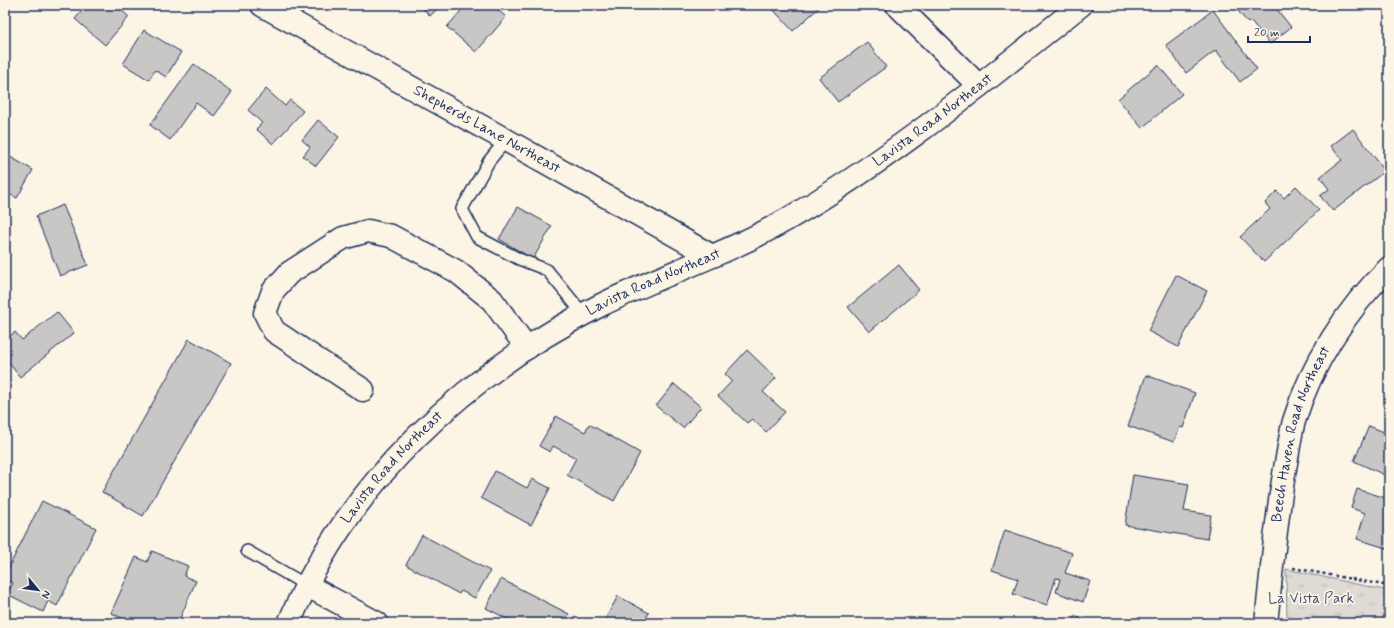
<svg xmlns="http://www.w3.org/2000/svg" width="1394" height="628" font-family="Mynerve,sans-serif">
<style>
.park{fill:url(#park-tufts);stroke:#7d8599}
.building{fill:#c8c7c6;stroke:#1b2f5e}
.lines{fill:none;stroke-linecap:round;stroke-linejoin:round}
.service-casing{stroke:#1b2f5e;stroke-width:14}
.minor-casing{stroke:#1b2f5e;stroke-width:25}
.secondary-casing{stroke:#1b2f5e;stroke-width:25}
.path{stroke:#1b2f5e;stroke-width:2.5;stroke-dasharray:3 3;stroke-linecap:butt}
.service{stroke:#fcf5e5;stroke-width:11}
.minor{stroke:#fcf5e5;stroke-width:22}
.secondary{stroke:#fcf5e5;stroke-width:22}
.labels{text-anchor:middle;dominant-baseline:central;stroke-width:3.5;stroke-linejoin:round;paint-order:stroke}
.street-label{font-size:15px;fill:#1b2f5e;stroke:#fcf5e5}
.park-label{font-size:15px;fill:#425176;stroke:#fcf5e5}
</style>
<defs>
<pattern id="park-tufts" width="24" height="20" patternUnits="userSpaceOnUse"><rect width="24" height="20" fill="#dfdbd4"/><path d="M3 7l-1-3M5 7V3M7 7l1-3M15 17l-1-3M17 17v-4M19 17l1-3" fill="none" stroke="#bfbcb8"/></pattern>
</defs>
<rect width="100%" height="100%" fill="#fcf5e5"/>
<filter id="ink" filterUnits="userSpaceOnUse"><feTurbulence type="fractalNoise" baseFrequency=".025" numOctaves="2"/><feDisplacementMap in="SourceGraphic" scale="8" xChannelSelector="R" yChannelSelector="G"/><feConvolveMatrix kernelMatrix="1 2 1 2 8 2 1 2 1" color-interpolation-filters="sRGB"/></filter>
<g filter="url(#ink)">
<!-- park -->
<path class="park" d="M1286,569L1389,591V623H1287Z"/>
<!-- building -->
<g class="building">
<path d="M87,5H116L129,17L105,45L75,19Z"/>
<path d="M420,5H441L430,16Z"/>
<path d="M466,5H492L506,17L476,52L447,27Z"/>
<path d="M769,5H822L793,31Z"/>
<path d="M1233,5H1278L1275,7L1291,27L1270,44L1251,21L1248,23Z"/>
<path d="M1213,10L1257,69L1240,82L1216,50L1186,73L1166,45Z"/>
<path d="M144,30L181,52L166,77L155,70L149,80L123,64Z"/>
<path d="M867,42L886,67L838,102L819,78Z"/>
<path d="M194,64L232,92L214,116L196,103L170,140L150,125Z"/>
<path d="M1158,65L1182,94L1142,128L1118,99Z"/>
<path d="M266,89L285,106L290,100L303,111L273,144L256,129L262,123L248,110Z"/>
<path d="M318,120L339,137L316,166L303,156L310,147L302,140Z"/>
<path d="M1353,129L1385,171L1333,211L1320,196L1329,189L1320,177L1342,160L1331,146Z"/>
<path d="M5,154L33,170L17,198L5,192Z"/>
<path d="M1296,186L1319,210L1264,262L1240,237L1270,209L1265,203L1277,191L1284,198Z"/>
<path d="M63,205L88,265L60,276L36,216Z"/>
<path d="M518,207L552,226L533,259L499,239Z"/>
<path d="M899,265L919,290L869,332L848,307Z"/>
<path d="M1176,275L1207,291L1178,347L1148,331Z"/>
<path d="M57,312L74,333L20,377L5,358V340L15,332L22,340Z"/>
<path d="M189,339L231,363L143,516L102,492Z"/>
<path d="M747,350L776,378L763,392L785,412L766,432L752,419L747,423L718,396L732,381L725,374Z"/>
<path d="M1146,375L1195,393L1183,428L1180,427L1174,442L1128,426Z"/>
<path d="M674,384L701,407L683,428L656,406Z"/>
<path d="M556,416L585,432L589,424L640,453L614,501L567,475L576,458L553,446L550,452L539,446Z"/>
<path d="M1369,426L1389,434V477L1354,461Z"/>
<path d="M495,471L527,488L532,479L550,488L531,525L481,498Z"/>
<path d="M1133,475L1189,484L1184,511L1211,515L1207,539L1125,525Z"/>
<path d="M1357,489L1389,499V549L1357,539L1365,513L1351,508Z"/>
<path d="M42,501L96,528L57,606L48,601L43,612L7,594L13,583L5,580V575Z"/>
<path d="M1005,530L1072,553L1065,573L1090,581L1083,602L1056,592L1060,579L1056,578L1047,605L1013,594L1018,579L992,570Z"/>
<path d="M422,535L490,571L475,598L461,591L459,594L406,565Z"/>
<path d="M152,551L188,566L184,576L196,581L178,623H122L124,619L111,613L136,557L147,562Z"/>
<path d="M501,579L569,614L564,623H515L486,608Z"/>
<path d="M618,596L649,613L646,618L654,623H603Z"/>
<path d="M1075,615L1089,623H1071Z"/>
</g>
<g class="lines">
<defs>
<g id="service">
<path d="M506,140L489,161L462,209L477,237L519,259L547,270L584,315"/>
<path d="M247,551L306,585"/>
</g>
<g id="minor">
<path id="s1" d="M262,5L506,140L712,256"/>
<path d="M897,5L979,86"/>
<path d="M363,390L274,331L265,313L273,291L289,273L343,238L368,231L391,236L456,271L492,300L527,348"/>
<path d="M306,585L377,623"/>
<path id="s2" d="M1266,623C1272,570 1276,516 1286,463C1289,449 1290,435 1294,421C1311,365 1347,308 1389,268"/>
</g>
<g id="secondary">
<path id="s3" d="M289,623C348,483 465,374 599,306C661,275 727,254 786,220C892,159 986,80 1081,5"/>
</g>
</defs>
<!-- service casing -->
<use href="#service" class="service-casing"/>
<!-- minor casing -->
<use href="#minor" class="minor-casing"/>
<!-- secondary casing -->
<use href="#secondary" class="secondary-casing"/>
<!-- path -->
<path class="path" d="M1293,568L1389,586"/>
<!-- service -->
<use href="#service" class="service"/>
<!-- minor -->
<use href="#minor" class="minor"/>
<!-- secondary -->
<use href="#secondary" class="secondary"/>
</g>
</g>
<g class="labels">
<!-- street labels -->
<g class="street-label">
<text stroke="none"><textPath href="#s3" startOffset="836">Lavista Road Northeast</textPath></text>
<text stroke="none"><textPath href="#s1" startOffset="257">Shepherds Lane Northeast</textPath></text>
<text stroke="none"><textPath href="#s3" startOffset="512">Lavista Road Northeast</textPath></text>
<text stroke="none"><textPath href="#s2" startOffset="193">Beech Haven Road Northeast</textPath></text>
<text stroke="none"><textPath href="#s3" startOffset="188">Lavista Road Northeast</textPath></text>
</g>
<!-- park labels -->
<g class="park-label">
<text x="1311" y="599">La Vista Park</text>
</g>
</g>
<!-- margin -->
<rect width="1394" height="628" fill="none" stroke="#fcf5e5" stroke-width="20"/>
<rect x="10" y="10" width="1374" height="608" fill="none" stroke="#1b2f5e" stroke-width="1.5" filter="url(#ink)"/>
<!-- north arrow -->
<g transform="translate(38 590) rotate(119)" stroke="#fcf5e5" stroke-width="3" paint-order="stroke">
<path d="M0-3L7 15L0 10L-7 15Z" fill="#1b2f5e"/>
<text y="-6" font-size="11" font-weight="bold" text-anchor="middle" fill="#1b2f5e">N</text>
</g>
<!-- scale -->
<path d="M1248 36v6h62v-6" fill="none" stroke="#1b2f5e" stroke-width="2"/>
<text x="1254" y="36" font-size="12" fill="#1b2f5e" stroke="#fcf5e5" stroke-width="3" paint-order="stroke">20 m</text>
</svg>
